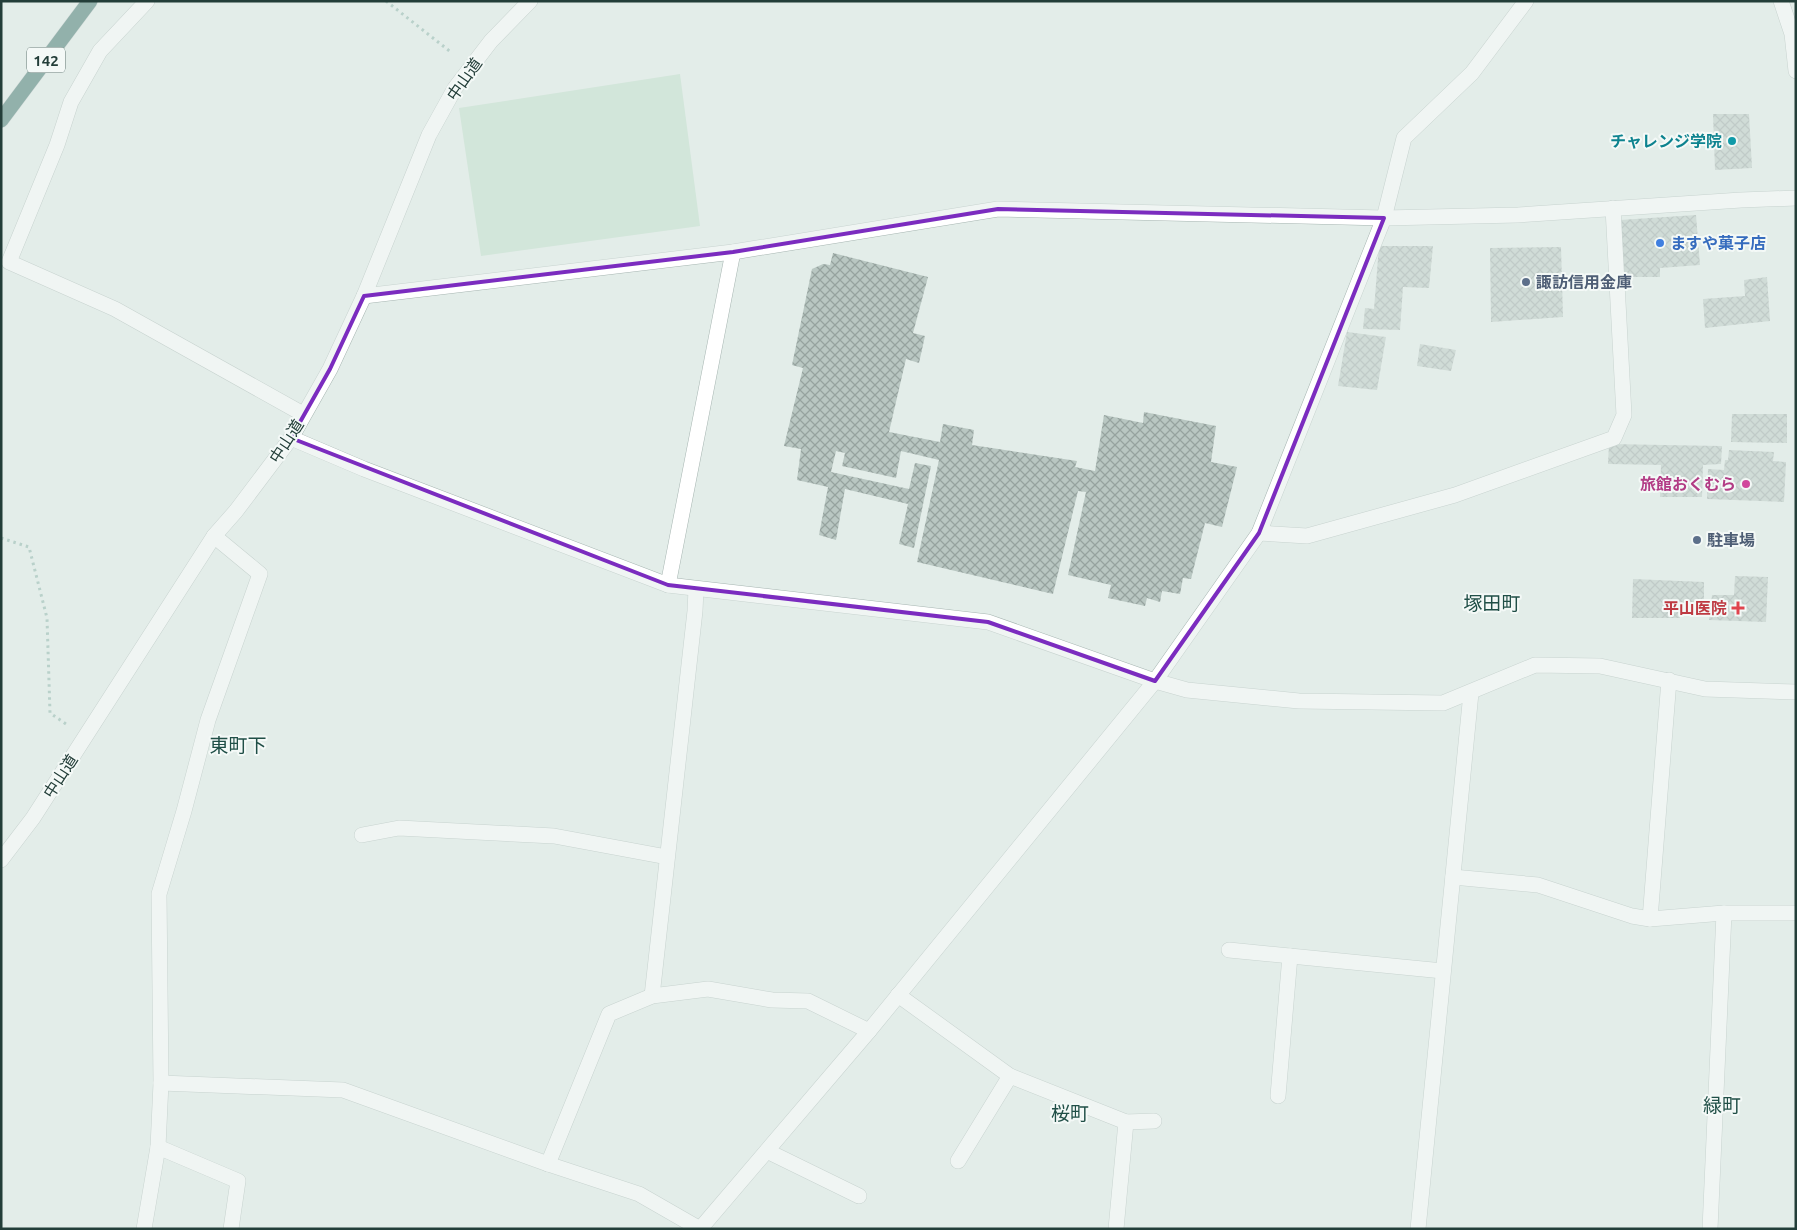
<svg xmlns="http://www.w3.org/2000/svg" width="1797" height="1230" font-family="Ubuntu,'Noto Sans JP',sans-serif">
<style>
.garden{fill:#bdddc8}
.building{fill:url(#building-cross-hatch)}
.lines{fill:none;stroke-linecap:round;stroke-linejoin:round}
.minor-casing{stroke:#a6b5b1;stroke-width:16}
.highway-casing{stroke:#c1c9c8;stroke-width:16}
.path{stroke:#85afa5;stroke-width:3;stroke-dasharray:2.5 4;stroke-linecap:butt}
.minor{stroke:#fff;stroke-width:15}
.highway{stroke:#306961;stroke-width:15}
.marked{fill:none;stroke:#7b2cbf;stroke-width:4;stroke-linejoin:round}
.culture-dot{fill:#0f9aa8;stroke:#f4f9f7;stroke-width:2}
.shop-dot{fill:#3f7fe0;stroke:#f4f9f7;stroke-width:2}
.service-dot{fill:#5c6f8a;stroke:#f4f9f7;stroke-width:2}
.hotel-dot{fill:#d1479c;stroke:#f4f9f7;stroke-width:2}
.health-dot{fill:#e0444e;stroke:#f4f9f7;stroke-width:2}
.labels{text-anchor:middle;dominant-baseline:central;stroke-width:4;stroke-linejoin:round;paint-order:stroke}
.shield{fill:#f4f9f7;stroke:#627672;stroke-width:1}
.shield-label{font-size:15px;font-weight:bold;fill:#233e39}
.street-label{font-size:16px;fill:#233e39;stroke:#f4f9f7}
.culture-label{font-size:16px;font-weight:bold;fill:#0d838f;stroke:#f4f9f7;text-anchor:end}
.shop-label{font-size:16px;font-weight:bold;fill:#366cbe;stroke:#f4f9f7;text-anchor:start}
.service-label{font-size:16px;font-weight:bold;fill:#4e5e75;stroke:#f4f9f7;text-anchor:start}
.hotel-label{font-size:16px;font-weight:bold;fill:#b23c85;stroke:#f4f9f7;text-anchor:end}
.health-label{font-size:16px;font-weight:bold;fill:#be3a42;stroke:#f4f9f7;text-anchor:end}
.quarter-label{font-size:19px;fill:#204f47;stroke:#f4f9f7}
</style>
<defs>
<pattern id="building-cross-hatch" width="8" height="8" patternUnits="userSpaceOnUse" patternTransform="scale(1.25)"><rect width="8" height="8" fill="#b9c7c2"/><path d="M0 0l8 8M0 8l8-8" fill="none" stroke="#96a39f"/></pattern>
</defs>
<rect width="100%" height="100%" fill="#e3ede9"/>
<!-- garden -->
<path class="garden" d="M680,74L700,226L481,256L459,108Z"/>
<!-- building -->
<g class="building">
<path d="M1713,114H1749L1752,168L1715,170Z"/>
<path d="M1696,215L1700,265L1660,268V277H1621L1620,220Z"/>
<path d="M1379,246H1433L1429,288L1403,287L1400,330L1363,329L1365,308L1374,309Z"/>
<path d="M1561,247L1563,317L1491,322L1490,248Z"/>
<path d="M833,253L928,277L913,333L925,336L919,363L906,359L889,432L940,442L943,424L974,430L972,445L1077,461L1075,467L1095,471L1104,415L1143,423L1144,412L1216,426L1211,462L1237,467L1222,527L1205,523L1191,579L1183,578L1180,594L1162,591L1160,602L1147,598L1145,606L1108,598L1111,585L1068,575L1086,492L1078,491L1053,594L917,562L939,460L901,451L896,478L842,466L845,453L836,451L831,472L909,489L915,463L931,466L914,548L899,544L908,504L845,489L836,540L819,535L828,487L797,480L801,449L784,446L803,368L792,365L812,269L823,264L830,265Z"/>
<path d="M1767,277L1770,321L1705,328L1703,299L1745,296L1744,280Z"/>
<path d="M1347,332L1386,337L1377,390L1338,386Z"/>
<path d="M1420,344L1456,350L1451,371L1417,366Z"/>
<path d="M1732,414H1787V443L1731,442Z"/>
<path d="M1609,444L1722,446L1721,464L1703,465L1702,497H1660L1661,465L1608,464Z"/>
<path d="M1729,450L1774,452L1773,461L1786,462L1784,502L1707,499L1708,469L1724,470L1725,460H1728Z"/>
<path d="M1735,576L1768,577L1766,622L1709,620L1712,595H1734Z"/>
<path d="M1633,579L1704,582V605H1680V618H1632Z"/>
</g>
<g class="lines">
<defs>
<g id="minor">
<path d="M147,1L100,51L71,102L57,145L9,262L115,309L303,414"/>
<path d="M1781,1L1792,34L1796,71"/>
<path d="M364,296L733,252L998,209L1384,218L1518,215L1741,200L1796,198"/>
<path d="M291,438L364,469L668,585L988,622L1155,681L1187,690L1299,701L1443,703L1535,665L1600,666L1705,689L1796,692"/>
<path d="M1259,533L1307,536L1455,495L1614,438L1624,415L1613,208"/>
<path d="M668,585L733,252"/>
<path d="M362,835L399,828L554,836L667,857"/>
<path d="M1,860L33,818L214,536L236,511L291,438L330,369L364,296L429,135L455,88L491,41L530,1"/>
<path d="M1453,877L1538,885L1632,916L1650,919L1724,913"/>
<path d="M1650,919L1669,680"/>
<path d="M1229,950L1443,971"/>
<path d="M898,995L1010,1076L1126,1122L1116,1229"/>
<path d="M652,996L695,611L696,589"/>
<path d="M161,1083L343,1090L548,1164L639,1194L700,1229"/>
<path d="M1278,1096L1290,956"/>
<path d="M1126,1122L1154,1121"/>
<path d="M158,1147L238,1181L231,1229"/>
<path d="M767,1151L859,1196"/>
<path d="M958,1161L1010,1076"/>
<path d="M548,1164L609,1014L652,996L708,989L772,1000L808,1001L869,1031"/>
<path d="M144,1229L158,1147L161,1083L159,894L184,811L208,720L260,574L214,536"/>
<path d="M700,1229L869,1031L1155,681L1259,533L1384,218L1404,138L1472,73L1526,1"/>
<path d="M1418,1229L1471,693"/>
<path d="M1710,1229L1724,913H1796"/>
</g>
<path id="highway" d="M1,120L90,1"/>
</defs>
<!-- minor casing -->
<use href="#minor" class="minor-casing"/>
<!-- highway casing -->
<use href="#highway" class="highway-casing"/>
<!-- path -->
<g class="path">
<path d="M386,1L452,53"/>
<path d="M1,538L29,547L47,618L50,713L66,724"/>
</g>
<!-- minor -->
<use href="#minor" class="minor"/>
<!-- highway -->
<use href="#highway" class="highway"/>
</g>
<!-- marked area -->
<path d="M0 0H1797V1230H0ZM998,209L1384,218L1259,533L1155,681L988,622L668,585L291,438L330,369L364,296L733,252Z" fill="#e3ede9" fill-opacity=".55" fill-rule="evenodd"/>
<path class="marked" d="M998,209L1384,218L1259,533L1155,681L988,622L668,585L291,438L330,369L364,296L733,252Z"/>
<!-- markers -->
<circle class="culture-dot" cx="1732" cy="141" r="5"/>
<circle class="shop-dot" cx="1660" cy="243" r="5"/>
<g class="service-dot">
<circle cx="1526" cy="282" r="5"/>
<circle cx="1697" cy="540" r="5"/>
</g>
<circle class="hotel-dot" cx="1746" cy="484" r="5"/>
<path class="health-dot" d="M1735.5 600.5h5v5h5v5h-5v5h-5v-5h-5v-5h5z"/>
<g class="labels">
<!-- shield labels -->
<rect class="shield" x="27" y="47.5" width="38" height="25" rx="4"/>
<g class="shield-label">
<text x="46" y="60">142</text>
</g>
<!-- street labels -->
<g class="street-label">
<text transform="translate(464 79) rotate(-55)">中山道</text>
<text transform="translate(286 441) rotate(-57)">中山道</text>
<text transform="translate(60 776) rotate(-57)">中山道</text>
</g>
<!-- culture labels -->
<g class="culture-label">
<text x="1722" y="141">チャレンジ学院</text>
</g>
<!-- shop labels -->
<g class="shop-label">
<text x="1670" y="243">ますや菓子店</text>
</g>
<!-- service labels -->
<g class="service-label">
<text x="1536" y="282">諏訪信用金庫</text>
<text x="1707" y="540">駐車場</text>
</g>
<!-- hotel labels -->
<g class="hotel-label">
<text x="1736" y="484">旅館おくむら</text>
</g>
<!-- health labels -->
<g class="health-label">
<text x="1727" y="608">平山医院</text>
</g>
<!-- quarter labels -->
<g class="quarter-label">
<text x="1492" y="603">塚田町</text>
<text x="238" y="745">東町下</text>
<text x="1722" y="1105">緑町</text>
<text x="1070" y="1113">桜町</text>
</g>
</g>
<!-- border -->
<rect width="1797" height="1230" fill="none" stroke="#233e39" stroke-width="5"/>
</svg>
